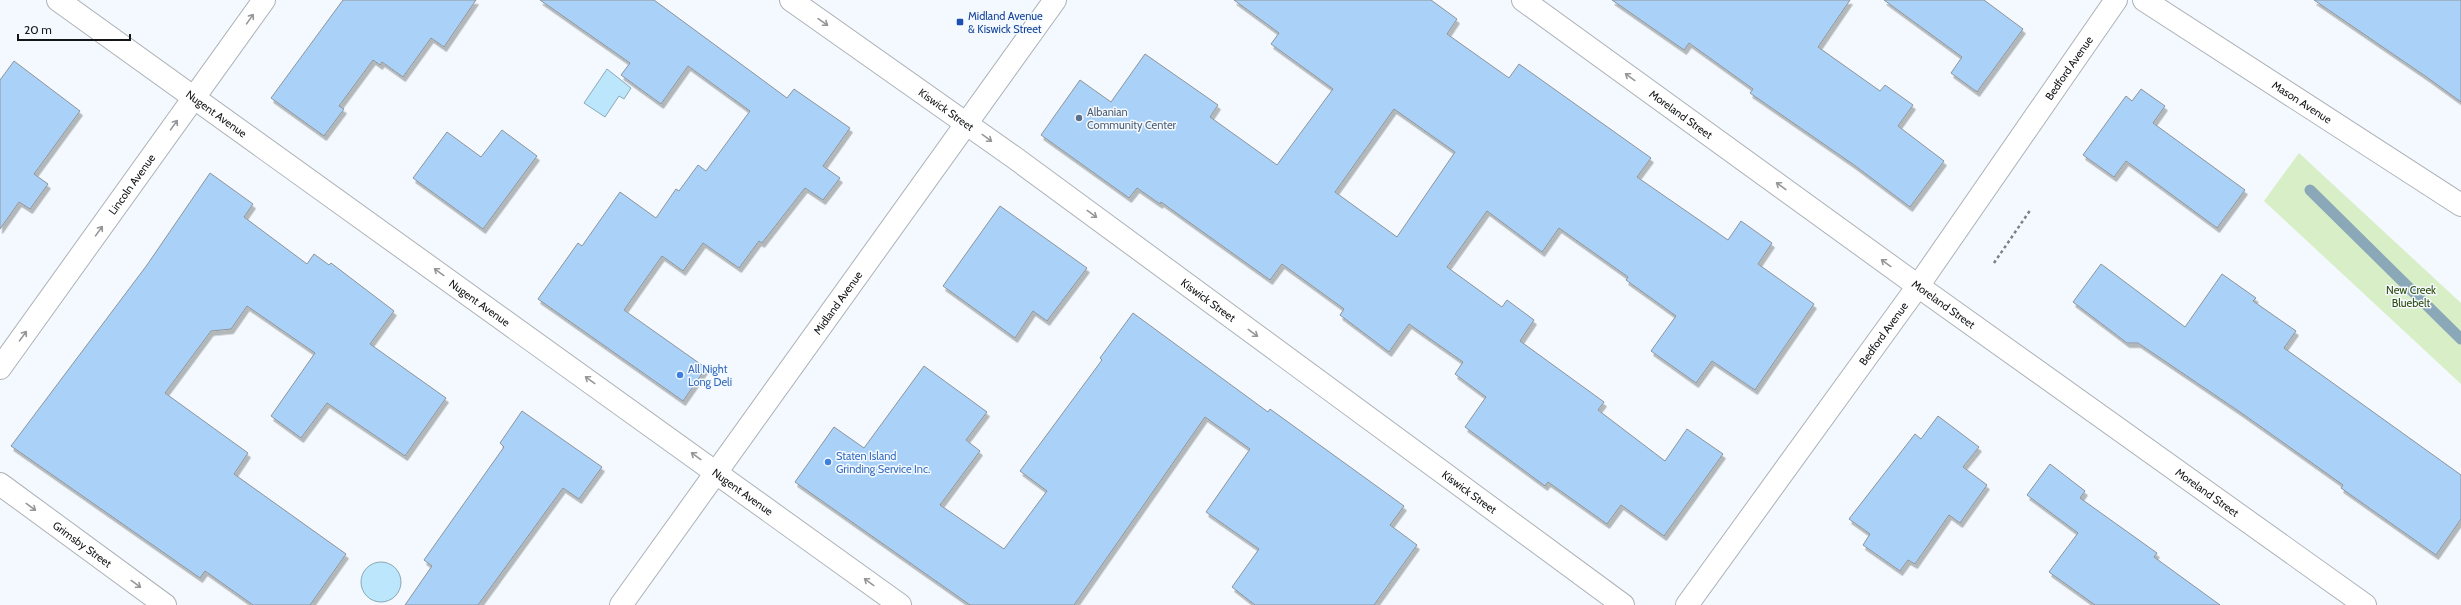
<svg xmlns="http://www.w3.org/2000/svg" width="2461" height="605" font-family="Cabin,sans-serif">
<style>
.green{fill:#d8eec6}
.water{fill:#bce6fb;stroke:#8aa8b7}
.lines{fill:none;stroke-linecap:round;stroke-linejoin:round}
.stream{stroke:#8aa8b7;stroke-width:11}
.building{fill:#aad2f9;stroke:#8e9398;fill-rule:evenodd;filter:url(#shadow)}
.street-casing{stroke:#adb2b7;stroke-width:24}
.secondary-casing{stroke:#adb2b7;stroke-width:24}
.path{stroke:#7c8084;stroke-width:2.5;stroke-dasharray:3 3;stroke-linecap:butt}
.street{stroke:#fff;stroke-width:22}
.secondary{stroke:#fff;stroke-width:22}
.oneway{stroke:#959697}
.transit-dot{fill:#1a4fb4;stroke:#f3f9fe;stroke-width:1.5}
.service-dot{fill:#5c6f8a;stroke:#f3f9fe;stroke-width:1.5}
.shop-dot{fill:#3f7fe0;stroke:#f3f9fe;stroke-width:1.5}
.labels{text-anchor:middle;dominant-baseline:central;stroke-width:3;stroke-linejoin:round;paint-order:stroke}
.transit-label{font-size:11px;fill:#164399;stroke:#f3f9fe;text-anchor:start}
.street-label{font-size:11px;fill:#141618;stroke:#f3f9fe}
.service-label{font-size:11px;fill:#4e5e75;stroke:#f3f9fe;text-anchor:start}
.park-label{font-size:11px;fill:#2f4c0d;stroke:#f3f9fe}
.shop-label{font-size:11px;fill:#366cbe;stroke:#f3f9fe;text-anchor:start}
</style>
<defs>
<filter id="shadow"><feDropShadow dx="2.5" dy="4.5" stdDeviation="0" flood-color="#0004"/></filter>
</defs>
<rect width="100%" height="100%" fill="#f3f9fe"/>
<!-- green -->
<path class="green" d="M2299,153L2461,303V384L2264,201Z"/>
<!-- water -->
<g class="water">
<path d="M607,69L631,88L624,99L619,96L605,117L584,103Z"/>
<circle cx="381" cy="582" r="20"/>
</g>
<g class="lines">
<!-- stream -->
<path class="stream" d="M2310,190L2461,339"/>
</g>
<!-- building -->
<g class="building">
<path d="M343,0H476L444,47L431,38L403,77L382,62L380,65L373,60L339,106L344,109L324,136L271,98Z"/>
<path d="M540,0H654L787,98L794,89L850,128L823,166L840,178L823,200L805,188L762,243L759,241L739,268L703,243L683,271L662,256L624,310L706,368L683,401L538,299L578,243L582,246L620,192L656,218L676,189L679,191L698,165L706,171L750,111L688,66L661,104L621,75L630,63Z"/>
<path d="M1234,0H1431L1457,19L1447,34L1509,78L1519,64L1651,158L1637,177L1728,240L1741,221L1772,243L1758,264L1814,304L1755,390L1712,361L1696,383L1651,351L1676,316L1626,280L1628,277L1559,228L1542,252L1487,211L1447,267L1502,307L1507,300L1534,320L1520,341L1604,402L1598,410L1665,461L1687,429L1723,454L1664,536L1621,505L1607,524L1548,482L1545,486L1465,427L1486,397L1455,374L1463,362L1409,324L1389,352L1340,315L1344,309L1282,264L1270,280L1161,202L1160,204L1137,188L1129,198L1041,135L1080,80L1111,102L1145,54L1218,105L1210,117L1277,165L1333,89L1271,44L1279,33ZM1394,109L1455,152L1397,237L1335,192Z"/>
<path d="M1612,0H1850L1818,47L1880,91L1885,85L1913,105L1898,126L1944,161L1910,207L1854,165L1750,93L1753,89L1689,43L1684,50Z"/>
<path d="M1884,0H1984L2023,29L1977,92L1951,73L1962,57Z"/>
<path d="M2314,0H2461V102L2428,78Z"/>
<path d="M14,61L80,111L34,174L48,184L30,209L19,202L0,229V80Z"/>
<path d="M2141,89L2165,106L2153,123L2245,190L2217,228L2126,161L2114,177L2083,155L2126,96L2132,101Z"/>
<path d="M502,130L537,156L483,229L413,178L447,132L481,157Z"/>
<path d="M210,173L253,204L244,217L307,264L314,254L329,265L331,263L394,311L370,344L446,398L405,456L327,403L301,438L271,416L315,353L247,306L231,329L211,331L165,393L248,453L234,474L346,554L310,605H253L205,571L200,578L11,446L147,265Z"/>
<path d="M1000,206L1087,268L1047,321L1033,311L1015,338L943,286Z"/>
<path d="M2101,264L2185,327L2222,274L2256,298L2253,301L2296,331L2284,348L2461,475V519L2436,555L2341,488L2343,485L2240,412L2138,343H2127L2073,302Z"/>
<path d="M1133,313L1268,412L1270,409L1404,506L1390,525L1417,545L1374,605H1255L1232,587L1259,549L1206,512L1250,449L1205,417L1074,605H970L795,482L834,427L864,448L924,366L987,412L966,440L980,451L940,505L1004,549L1047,491L1020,471L1102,360L1100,358Z"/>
<path d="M522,411L602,467L579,499L563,488L478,605H405L432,566L424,560L504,447L500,443Z"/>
<path d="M1938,416L1979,447L1963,467L1987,485L1960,523L1949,515L1915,564L1908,560L1900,571L1863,545L1870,534L1849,519L1915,434L1921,439Z"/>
<path d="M2050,464L2085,491L2080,498L2157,553L2154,557L2220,605H2095L2049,572L2078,533L2027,495Z"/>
</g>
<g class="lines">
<defs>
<g id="street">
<path id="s1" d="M58,0L900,605"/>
<path id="s2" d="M791,0L1015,158L1623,605"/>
<path id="s3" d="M1523,0L1918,286L2365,605"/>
<path id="s4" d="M2144,0L2461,205"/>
<path id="s5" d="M0,368L264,0"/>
<path id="s6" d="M0,484L165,605"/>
<path id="s7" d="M1687,605L1918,286L2116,0"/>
</g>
<g id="secondary">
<path id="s8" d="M621,605L1055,0"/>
</g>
</defs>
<!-- street casing -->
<use href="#street" class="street-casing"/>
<!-- secondary casing -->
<use href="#secondary" class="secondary-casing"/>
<!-- path -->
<path class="path" d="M1994,263L2031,209"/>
<!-- street -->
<use href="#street" class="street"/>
<!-- secondary -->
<use href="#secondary" class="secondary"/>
</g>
<!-- one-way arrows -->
<defs><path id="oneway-shaft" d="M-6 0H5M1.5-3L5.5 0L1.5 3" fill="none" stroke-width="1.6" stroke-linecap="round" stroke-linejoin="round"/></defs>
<g class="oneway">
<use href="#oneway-shaft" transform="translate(250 19) rotate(-55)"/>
<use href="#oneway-shaft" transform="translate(823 22) rotate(35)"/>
<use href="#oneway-shaft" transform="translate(1630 77) rotate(-144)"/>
<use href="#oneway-shaft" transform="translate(174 125) rotate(-54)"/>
<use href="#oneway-shaft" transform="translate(987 138) rotate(36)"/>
<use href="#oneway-shaft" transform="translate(1781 186) rotate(-144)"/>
<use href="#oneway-shaft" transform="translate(1092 214) rotate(36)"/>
<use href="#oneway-shaft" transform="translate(99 231) rotate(-54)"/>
<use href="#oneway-shaft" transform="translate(1886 263) rotate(-144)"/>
<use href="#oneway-shaft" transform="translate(439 272) rotate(-144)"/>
<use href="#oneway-shaft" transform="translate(1253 333) rotate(36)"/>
<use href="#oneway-shaft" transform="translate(23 336) rotate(-54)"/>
<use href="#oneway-shaft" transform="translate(590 380) rotate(-144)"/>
<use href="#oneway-shaft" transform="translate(696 456) rotate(-144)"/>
<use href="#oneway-shaft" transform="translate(31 507) rotate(36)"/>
<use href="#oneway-shaft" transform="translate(869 582) rotate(-144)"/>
<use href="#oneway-shaft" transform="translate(136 584) rotate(36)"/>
</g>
<!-- markers -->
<rect class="transit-dot" x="956" y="18" width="8" height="8" rx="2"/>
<circle class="service-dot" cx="1079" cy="118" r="4"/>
<g class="shop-dot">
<circle cx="680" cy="375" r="4"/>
<circle cx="828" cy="462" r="4"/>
</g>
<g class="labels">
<!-- transit labels -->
<g class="transit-label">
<text x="968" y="16">Midland Avenue<tspan x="968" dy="13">&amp; Kiswick Street</tspan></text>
</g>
<!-- street labels -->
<g class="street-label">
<text stroke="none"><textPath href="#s7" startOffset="659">Bedford Avenue</textPath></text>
<text stroke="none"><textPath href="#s4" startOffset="188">Mason Avenue</textPath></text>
<text stroke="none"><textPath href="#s2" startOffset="190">Kiswick Street</textPath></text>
<text stroke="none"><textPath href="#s1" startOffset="195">Nugent Avenue</textPath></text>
<text stroke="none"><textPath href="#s3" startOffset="195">Moreland Street</textPath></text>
<text stroke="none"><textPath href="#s5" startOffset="226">Lincoln Avenue</textPath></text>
<text stroke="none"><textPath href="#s2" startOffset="514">Kiswick Street</textPath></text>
<text stroke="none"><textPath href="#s1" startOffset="519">Nugent Avenue</textPath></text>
<text stroke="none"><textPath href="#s8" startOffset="372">Midland Avenue</textPath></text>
<text stroke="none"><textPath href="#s3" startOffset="519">Moreland Street</textPath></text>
<text stroke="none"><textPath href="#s7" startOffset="335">Bedford Avenue</textPath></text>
<text stroke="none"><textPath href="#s1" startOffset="843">Nugent Avenue</textPath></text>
<text stroke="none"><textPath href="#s2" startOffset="838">Kiswick Street</textPath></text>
<text stroke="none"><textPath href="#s3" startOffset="843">Moreland Street</textPath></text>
<text stroke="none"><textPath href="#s6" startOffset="102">Grimsby Street</textPath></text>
</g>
<!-- service labels -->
<g class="service-label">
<text x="1087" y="112">Albanian<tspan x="1087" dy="13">Community Center</tspan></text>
</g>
<!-- park labels -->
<g class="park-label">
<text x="2411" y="290">New Creek<tspan x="2411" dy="13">Bluebelt</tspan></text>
</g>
<!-- shop labels -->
<g class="shop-label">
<text x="688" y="369">All Night<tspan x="688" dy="13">Long Deli</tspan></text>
<text x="836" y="456">Staten Island<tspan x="836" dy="13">Grinding Service Inc.</tspan></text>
</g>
</g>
<!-- scale -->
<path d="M18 34v6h112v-6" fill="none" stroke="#141618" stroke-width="2"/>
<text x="24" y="34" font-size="12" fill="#141618" stroke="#f3f9fe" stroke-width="3" paint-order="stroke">20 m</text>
</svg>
